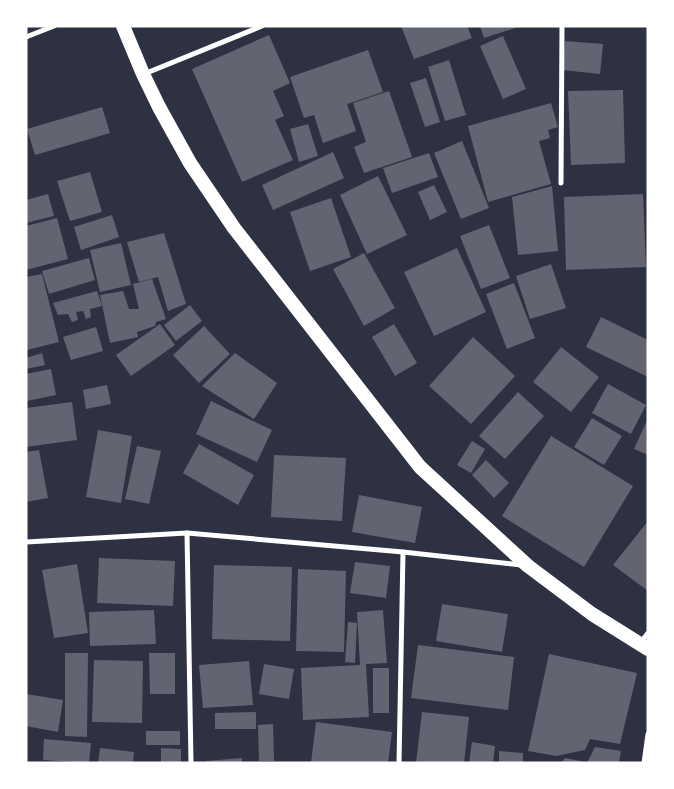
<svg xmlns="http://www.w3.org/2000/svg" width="674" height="789" font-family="Montserrat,sans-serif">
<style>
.building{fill:#626471}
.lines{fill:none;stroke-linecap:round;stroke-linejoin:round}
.minor{stroke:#fff;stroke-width:5}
.trunk{stroke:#fff;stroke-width:14}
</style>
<rect width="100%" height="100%" fill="#2d3142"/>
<!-- building -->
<g class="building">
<path d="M401,26H467L472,38L414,59Z"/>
<path d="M480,26H518V27L484,38Z"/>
<path d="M269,35L290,83L273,91L284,116L275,120L293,160L242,182L192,69Z"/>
<path d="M503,36L526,89L503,99L480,46Z"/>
<path d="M565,41L603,44L600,74L562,70Z"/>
<path d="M368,50L383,92L347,104L356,131L323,143L314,115L304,118L290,77Z"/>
<path d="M449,60L466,115L445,121L428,67Z"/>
<path d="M426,78L440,122L425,127L410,83Z"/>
<path d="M623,90L625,163L571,165L568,91Z"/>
<path d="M389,91L412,157L364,173L354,147L366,142L353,103Z"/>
<path d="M551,103L558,127L548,130L550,138L539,141L551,184L488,202L468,126Z"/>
<path d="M102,107L110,133L35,155L27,129Z"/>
<path d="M308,124L318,156L299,162L290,129Z"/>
<path d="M462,141L489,208L461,219L434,153Z"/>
<path d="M333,152L344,178L273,210L262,185Z"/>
<path d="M429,153L438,177L392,193L383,168Z"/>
<path d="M90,172L102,212L70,221L57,181Z"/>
<path d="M378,176L407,235L367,254L340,195Z"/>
<path d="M434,185L447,212L430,220L418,192Z"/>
<path d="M552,186L558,251L518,255L512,197Z"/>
<path d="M48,194L54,216L26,223V200Z"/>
<path d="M643,194L646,267L566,270L564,197Z"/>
<path d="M331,198L351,257L310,271L290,212Z"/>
<path d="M112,215L119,237L81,250L74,227Z"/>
<path d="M57,218L68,259L26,270V226Z"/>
<path d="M489,225L510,278L481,289L460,236Z"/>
<path d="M164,233L186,304L168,311L158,277L139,282L127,242Z"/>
<path d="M121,243L131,285L100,292L90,250Z"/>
<path d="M457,248L486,312L434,336L404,272Z"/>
<path d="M364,253L395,308L364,326L333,269Z"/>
<path d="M89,258L95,280L49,294L42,271Z"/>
<path d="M551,264L566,308L530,319L516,276Z"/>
<path d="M42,274L59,342L27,350L26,277Z"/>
<path d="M152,279L166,319L156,322L155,326L137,332L138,337L110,343L100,295L123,291L129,309H139L133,284Z"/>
<path d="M514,283L535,338L507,349L486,294Z"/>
<path d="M97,291L102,306L90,309L91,317L86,319L83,311L76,312L78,320L72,322L68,314L58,315L53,303Z"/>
<path d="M190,305L202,321L176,341L164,325Z"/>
<path d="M601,317L648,340V377L586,347Z"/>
<path d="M160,324L175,345L131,376L116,355Z"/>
<path d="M394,324L417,363L395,376L372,337Z"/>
<path d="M204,326L230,354L199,383L173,355Z"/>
<path d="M96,327L103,351L71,360L63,337Z"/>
<path d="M473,337L515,376L471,424L429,386Z"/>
<path d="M561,347L599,377L571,412L533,382Z"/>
<path d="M42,353L45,365L26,369V358Z"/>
<path d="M235,353L277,383L254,419L202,386Z"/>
<path d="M51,369L56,395L27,401L26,374Z"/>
<path d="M608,384L646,405L631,434L592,413Z"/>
<path d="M107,385L111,404L86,409L83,390Z"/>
<path d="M518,392L544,416L505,459L479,436Z"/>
<path d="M211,401L272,430L257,462L196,434Z"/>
<path d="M72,402L77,440L26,447V408Z"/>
<path d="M592,418L622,436L604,465L574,447Z"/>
<path d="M648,418V455L634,449Z"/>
<path d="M98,430L132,436L121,503L86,497Z"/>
<path d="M551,436L633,486L584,567L502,516Z"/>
<path d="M472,441L485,449L471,473L457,465Z"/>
<path d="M199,444L254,475L238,505L183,473Z"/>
<path d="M137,446L161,451L149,504L125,499Z"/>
<path d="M39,450L48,498L26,502V452Z"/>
<path d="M274,455L346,458L342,521L271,517Z"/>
<path d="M486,460L509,483L494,498L472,475Z"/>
<path d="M359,495L422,507L415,543L352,532Z"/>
<path d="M648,521V591L613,565Z"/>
<path d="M99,558L175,561L173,606L97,603Z"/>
<path d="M355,562L390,566L386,598L350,593Z"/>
<path d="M77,564L88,633L54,638L42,570Z"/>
<path d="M214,565L292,567L290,641L212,639Z"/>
<path d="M298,569L346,571L344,652L296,651Z"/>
<path d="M442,604L508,614L502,652L436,641Z"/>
<path d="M154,610L156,644L90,646L89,612Z"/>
<path d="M383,610L387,663L366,664L369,717L303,720L301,668L360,665L357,612Z"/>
<path d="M348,622L357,623L355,663L345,662Z"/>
<path d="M418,645L514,657L508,710L411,698Z"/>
<path d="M65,653H88L87,737L65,736Z"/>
<path d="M149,653H175V694H150Z"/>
<path d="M549,654L637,673L620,744L590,739L585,750L556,756L528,751Z"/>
<path d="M94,660L143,661L142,723L92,722Z"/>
<path d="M249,661L253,705L203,708L199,665Z"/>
<path d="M264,664L294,669L289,699L259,694Z"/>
<rect x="373" y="668" width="16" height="45"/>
<path d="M26,694L63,700L58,732L26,726Z"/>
<path d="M256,712V729H215V713Z"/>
<path d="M422,712L469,717L464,763H416Z"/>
<path d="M316,722L392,732L388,763H311Z"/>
<path d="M273,724L274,761H259L258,725Z"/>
<rect x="146" y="731" width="34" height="14"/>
<path d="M44,739L91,743L89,763L43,760Z"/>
<path d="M472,742L495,746L493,763H469Z"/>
<path d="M595,747L621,751L619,763H587Z"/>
<path d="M100,748L134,752L133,763H98Z"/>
<path d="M161,748L181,749V763H161Z"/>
<path d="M499,751L523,753V763H499Z"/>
<path d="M242,758V763H206V761Z"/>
<path d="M565,758L586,762V763H561Z"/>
</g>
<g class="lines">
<!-- minor -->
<g class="minor">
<path d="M26,37L54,26"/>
<path d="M144,74L262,26"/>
<path d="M561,183L562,26"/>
<path d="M187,533L191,763"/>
<path d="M26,542L187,533L403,552L521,565"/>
<path d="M641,642L648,633"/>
<path d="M399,763L403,552"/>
<path d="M644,763L648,734"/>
</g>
<!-- trunk -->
<path class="trunk" d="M123,26L143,74L159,107L190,163L234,228L420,467L528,566L592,614L648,649"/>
</g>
<!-- border -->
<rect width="674" height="789" fill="none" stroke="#ffffff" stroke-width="55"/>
</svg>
